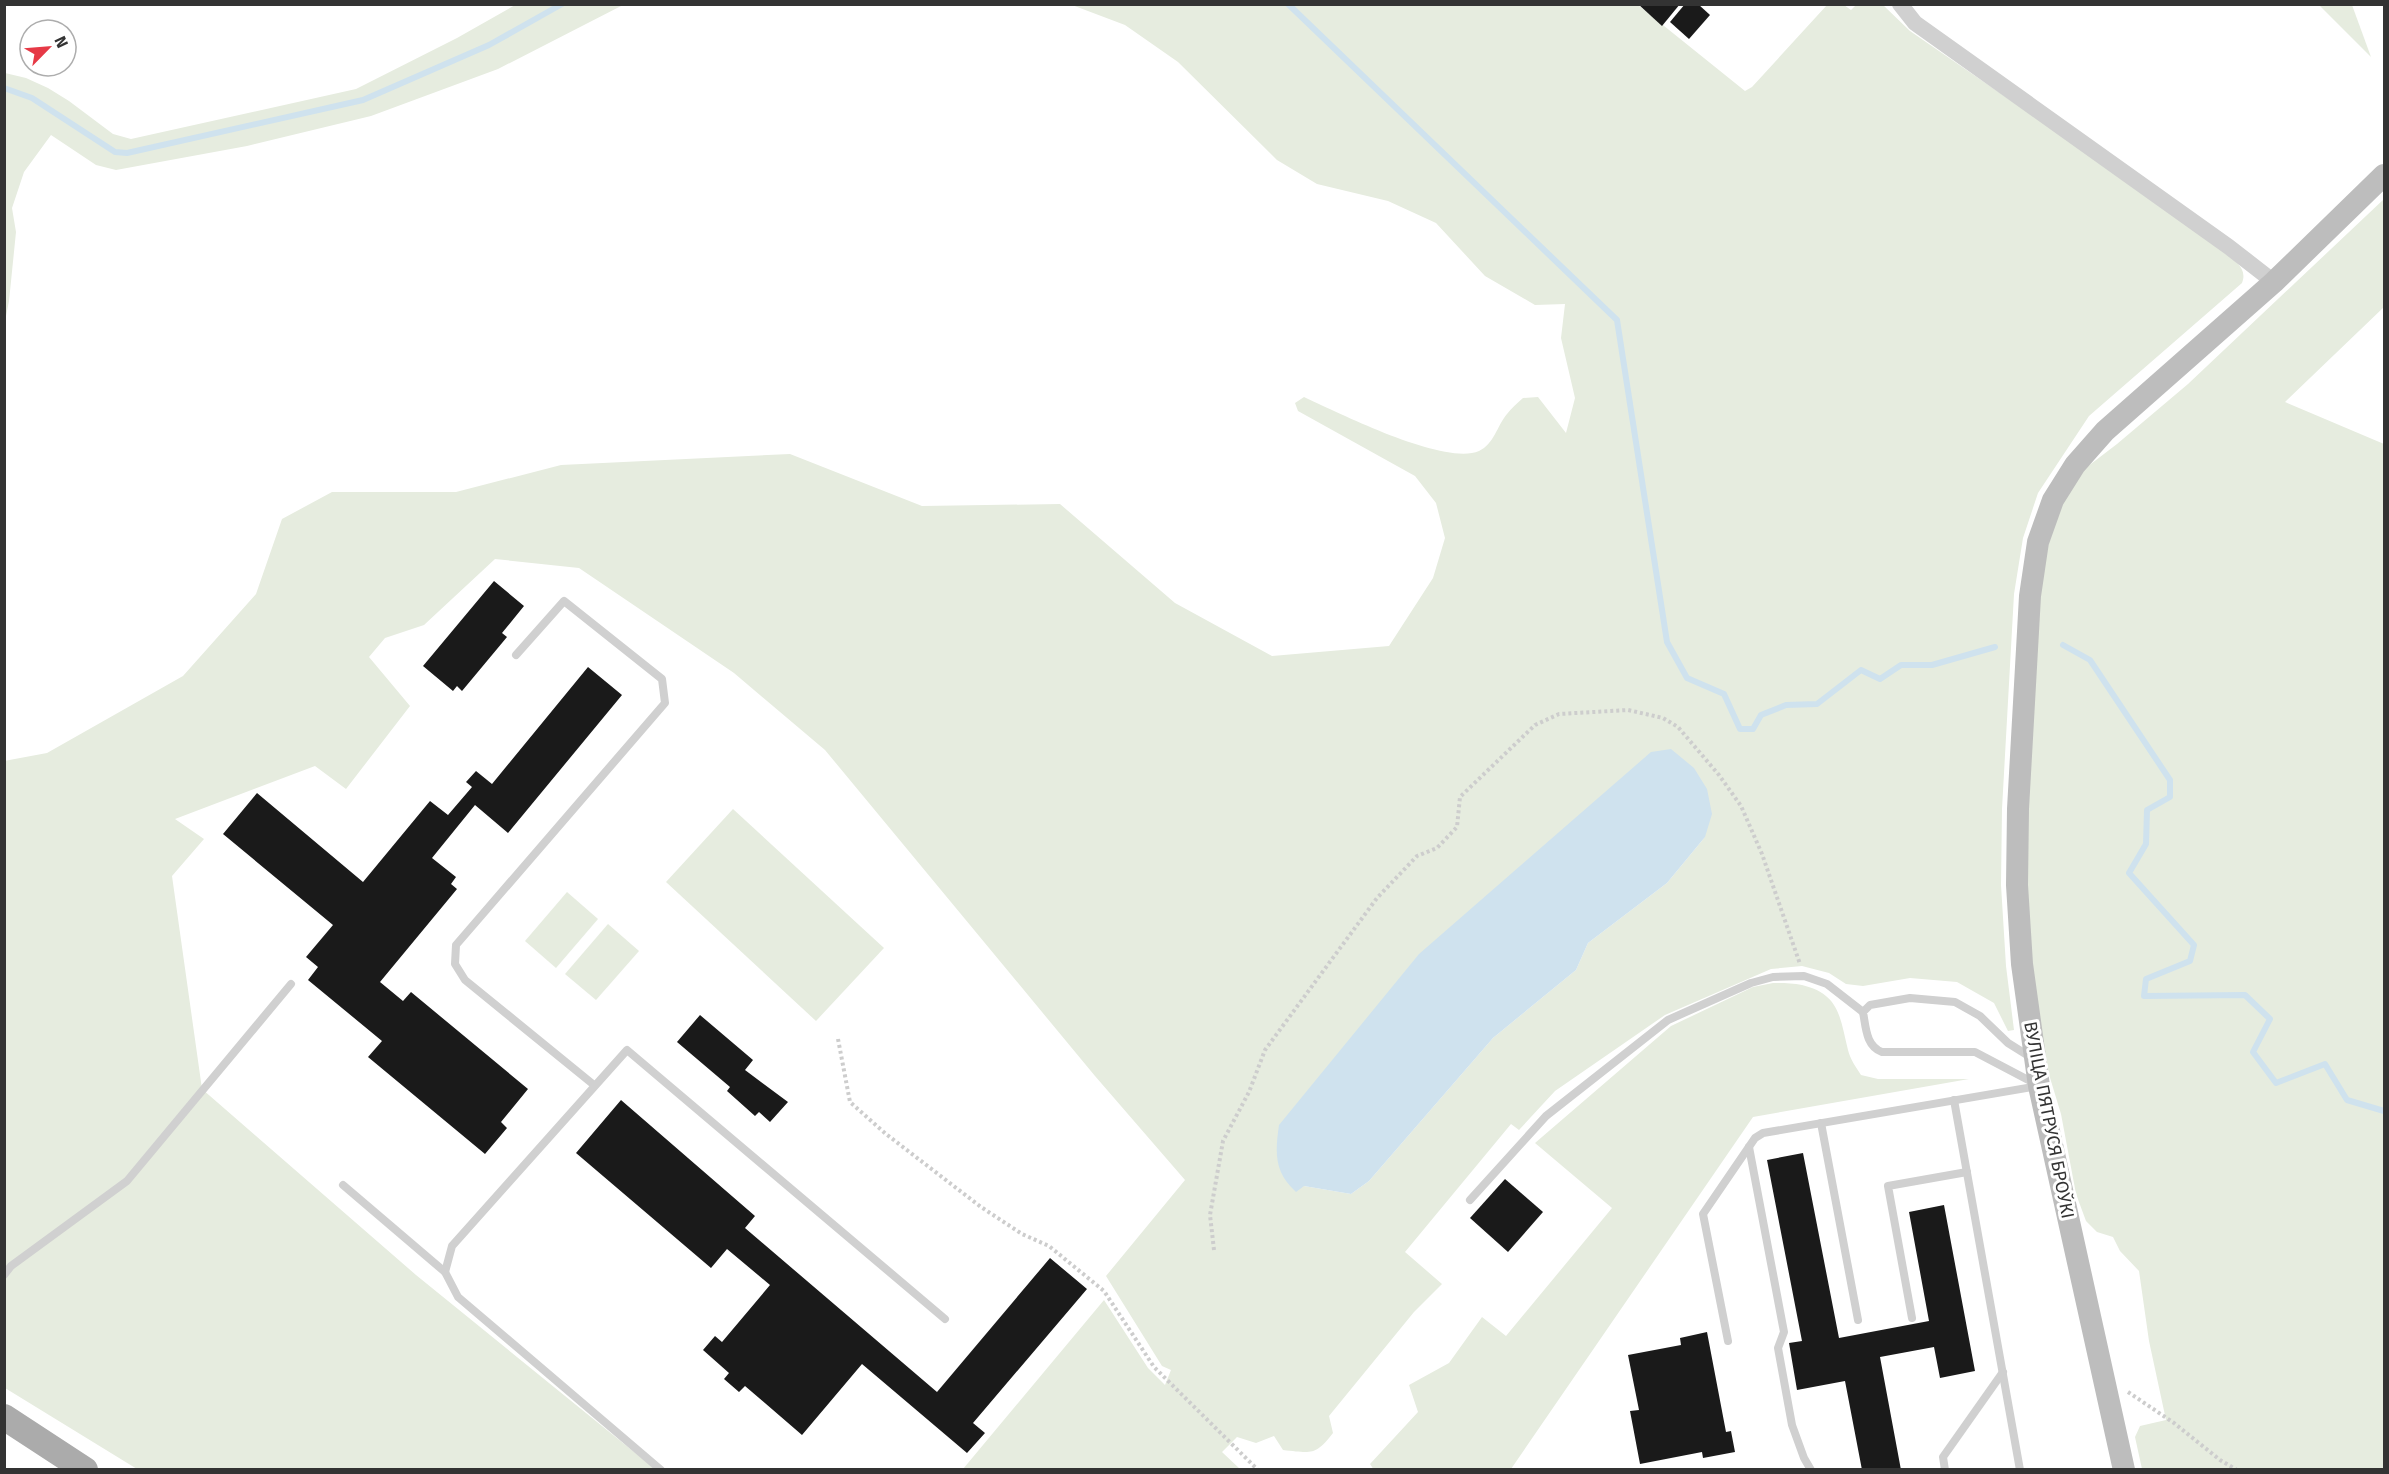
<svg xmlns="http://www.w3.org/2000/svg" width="2389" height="1474" font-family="'Fira Sans',sans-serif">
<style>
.green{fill:#e6ecdf;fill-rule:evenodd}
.water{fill:#cfe2ee}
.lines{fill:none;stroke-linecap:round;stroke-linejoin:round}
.stream{stroke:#cfe2ee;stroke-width:6}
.building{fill:#1a1a1a}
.path{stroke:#cdcdcd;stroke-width:4;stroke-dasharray:3 3;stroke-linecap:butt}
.lane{stroke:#d0d0d0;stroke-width:8}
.street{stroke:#d0d0d0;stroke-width:16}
.secondary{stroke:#bdbdbd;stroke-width:22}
.primary{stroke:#ababab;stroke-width:26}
.labels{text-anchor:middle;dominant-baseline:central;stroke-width:6;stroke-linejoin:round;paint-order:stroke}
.street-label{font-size:18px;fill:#333;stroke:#fff}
</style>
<rect width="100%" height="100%" fill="#fff"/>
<!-- green -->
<g class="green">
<path d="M517,4L623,5L498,69L371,116L247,146L116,170L96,165L51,135L24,172L12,208L16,232L9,301L5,321V73L26,78L48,88L69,101L113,134L131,139L356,89L457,38Z"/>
<path d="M1072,5H1638L1745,91L1752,87L1827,5H1844L1851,10L1856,5H1883L1910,31L2045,124L2224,252C2234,260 2248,268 2242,283L2089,416L2038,493L2023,538L2014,594L2002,809L2001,885L2006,966L2014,1030L2008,1031L1994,1003L1957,982L1910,978L1863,986L1846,984L1829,973L1802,966L1771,969L1665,1015L1555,1091L1519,1130L1511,1124L1405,1252L1442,1284L1414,1312L1329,1416L1333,1433C1315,1456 1312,1453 1283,1450L1274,1436L1256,1443L1237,1437L1222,1452L1240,1469H963L1104,1300L1148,1368L1165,1385L1171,1370L1162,1366L1106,1276L1185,1180L1095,1076L825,750L734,673L579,568L495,559L424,625L385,638L369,657L410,706L346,789L315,766L175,819L204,839L172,876L202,1089L416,1275L655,1469H137L5,1388L4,761L47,753L183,676L256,594L282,519L332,492H456L561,465L790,454L922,506L1060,504L1175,603L1272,656L1389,646L1433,578L1445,538L1436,503L1415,476L1298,411L1295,403L1304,397C1339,413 1444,466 1479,451C1494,444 1497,426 1507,414C1511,409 1517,403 1523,398L1538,397L1566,433L1575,398L1561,338L1565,304L1535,305L1485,276L1436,223L1388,201L1317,184L1277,160L1178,62L1125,25ZM1705,837L1667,883L1588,943L1576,970L1493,1038L1369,1181L1351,1194L1304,1186Z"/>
<path d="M2319,5H2352L2371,57Z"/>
<path d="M2384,199V307L2285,402L2384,444V1469H2142L2135,1437L2140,1426L2166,1420L2149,1341L2139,1271L2120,1251L2113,1237L2097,1232L2086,1221L2076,1194L2061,1114L2044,1058L2032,964L2027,885L2028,810L2040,597L2048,545L2062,504L2083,470L2117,444L2188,384Z"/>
<path d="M733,809L884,948L816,1021L666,882Z"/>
<path d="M567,892L598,919L556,968L525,941Z"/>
<path d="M608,924L639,951L596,1000L565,974Z"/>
<path d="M1773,983C1782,983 1793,983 1802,985C1840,994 1840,1018 1848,1050C1850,1059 1856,1067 1861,1075L1878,1079H1969L1753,1117L1511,1469L1374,1470L1370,1464L1418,1412L1409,1385L1449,1363L1482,1317L1506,1336L1612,1208L1535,1143L1671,1026L1753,987Z"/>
</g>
<!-- water -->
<path class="water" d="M1671,749L1694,768L1707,789L1712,814L1705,837L1667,883L1588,943L1576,970L1493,1038L1369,1181L1351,1194L1304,1186L1296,1192C1274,1172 1275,1153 1279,1125L1419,954L1651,752Z"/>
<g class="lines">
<!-- stream -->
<g class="stream">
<path d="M1288,4L1617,320L1667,642L1687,678L1724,694L1740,729H1753L1761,715L1786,705L1817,704L1861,670L1880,679L1901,665H1932L1995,647"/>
<path d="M4,88L32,98L115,152L127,153L363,100L489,45L562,4"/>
<path d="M2063,645L2090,660L2170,780V797L2147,810L2146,844L2129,873L2194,945L2190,961L2146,979L2144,996L2245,995L2270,1019L2253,1052L2276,1083L2325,1064L2347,1100L2384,1111"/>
</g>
</g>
<!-- building -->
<g class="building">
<path d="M1638,4H1680L1662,26Z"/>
<path d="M1685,4H1698L1710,15L1689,39L1670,22Z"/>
<path d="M494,581L524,606L502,633L507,637L462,691L457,686L453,691L423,666Z"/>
<path d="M588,667L622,695L508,833L475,805L432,858L456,877L451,884L457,889L380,982L403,1001L411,992L528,1089L501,1122L507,1128L485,1154L368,1057L382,1041L308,980L318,967L306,957L333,925L223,834L257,793L363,882L430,801L448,815L472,787L466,782L476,771L492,784Z"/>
<path d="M700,1015L753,1060L745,1070L788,1102L770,1122L759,1112L755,1116L727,1091L730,1087L677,1042Z"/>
<path d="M621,1100L755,1216L745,1228L937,1392L1050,1258L1087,1289L973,1423L985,1433L967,1453L862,1364L802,1435L745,1386L739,1392L724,1379L729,1373L703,1350L715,1336L722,1342L770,1285L727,1249L711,1268L576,1153Z"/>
<path d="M1803,1153L1839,1338L1929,1321L1909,1212L1944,1205L1975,1371L1940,1378L1934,1347L1880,1357L1901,1470H1862L1845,1381L1797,1390L1789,1343L1802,1341L1767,1160Z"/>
<path d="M1505,1179L1543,1212L1508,1252L1470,1218Z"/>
<path d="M1707,1332L1726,1432L1731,1431L1735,1452L1703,1458L1702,1452L1640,1464L1630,1411L1639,1410L1628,1355L1681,1345L1680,1338Z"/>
</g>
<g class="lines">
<!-- path -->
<g class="path">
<path d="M838,1039L850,1102L886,1134L981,1207L1022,1234L1049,1246L1104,1291L1154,1367L1258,1470"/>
<path d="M1214,1250L1210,1215L1223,1141L1249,1092L1265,1050L1377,898L1417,856L1437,848L1457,827L1460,797L1535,725L1559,714L1628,710L1663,718L1678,727L1719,775L1741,806L1762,854L1800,964"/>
<path d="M2128,1392L2174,1423L2220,1460L2237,1470"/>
</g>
<!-- lane -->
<g class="lane">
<path d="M516,655L564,601L662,679L665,703L456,945L455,964L465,980L594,1085"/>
<path d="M2032,1058L2008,1043L1980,1016L1955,1002L1910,998L1870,1005L1863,1012C1866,1028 1866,1046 1882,1052H1975L2036,1084"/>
<path d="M1954,1100L2020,1470"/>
<path d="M1821,1123L1858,1320"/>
<path d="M1749,1147L1784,1332L1778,1348L1792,1425L1804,1458L1811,1470"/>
<path d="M343,1185L445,1272"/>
<path d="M1470,1200L1546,1116L1668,1020L1751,983L1773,977L1804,976L1827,984L1863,1012"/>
<path d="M4,1275L11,1266L127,1181L291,984"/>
<path d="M1912,1318L1888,1186L1967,1172"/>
<path d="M1728,1341L1703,1214L1755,1138L1763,1133L2038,1086"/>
<path d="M661,1470L458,1297L445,1272L452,1246L627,1050L945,1319"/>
<path d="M1945,1470L1943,1457L2003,1372"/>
</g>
<!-- street -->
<path class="street" d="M1900,4L1915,23L2229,247L2274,282"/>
<!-- secondary -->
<path class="secondary" d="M2124,1470L2039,1086L2022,964L2017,885L2018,809L2030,596L2038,542L2053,500L2075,465L2105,431L2274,282L2384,175"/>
<!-- primary -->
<path class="primary" d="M4,1417L85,1470"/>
</g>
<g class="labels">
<!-- street labels -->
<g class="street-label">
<text transform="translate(2049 1120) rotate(79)">ВУЛІЦА ПЯТРУСЯ БРОЎКІ</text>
</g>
</g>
<!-- border -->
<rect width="2389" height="1474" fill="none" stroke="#333333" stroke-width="12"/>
<!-- north arrow -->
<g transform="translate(48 48) rotate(65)"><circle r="28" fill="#ffffff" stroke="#adadad" stroke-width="1.5"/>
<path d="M0-4.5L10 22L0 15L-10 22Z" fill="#e63946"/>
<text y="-9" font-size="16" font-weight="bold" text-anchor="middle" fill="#333333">N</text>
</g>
</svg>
